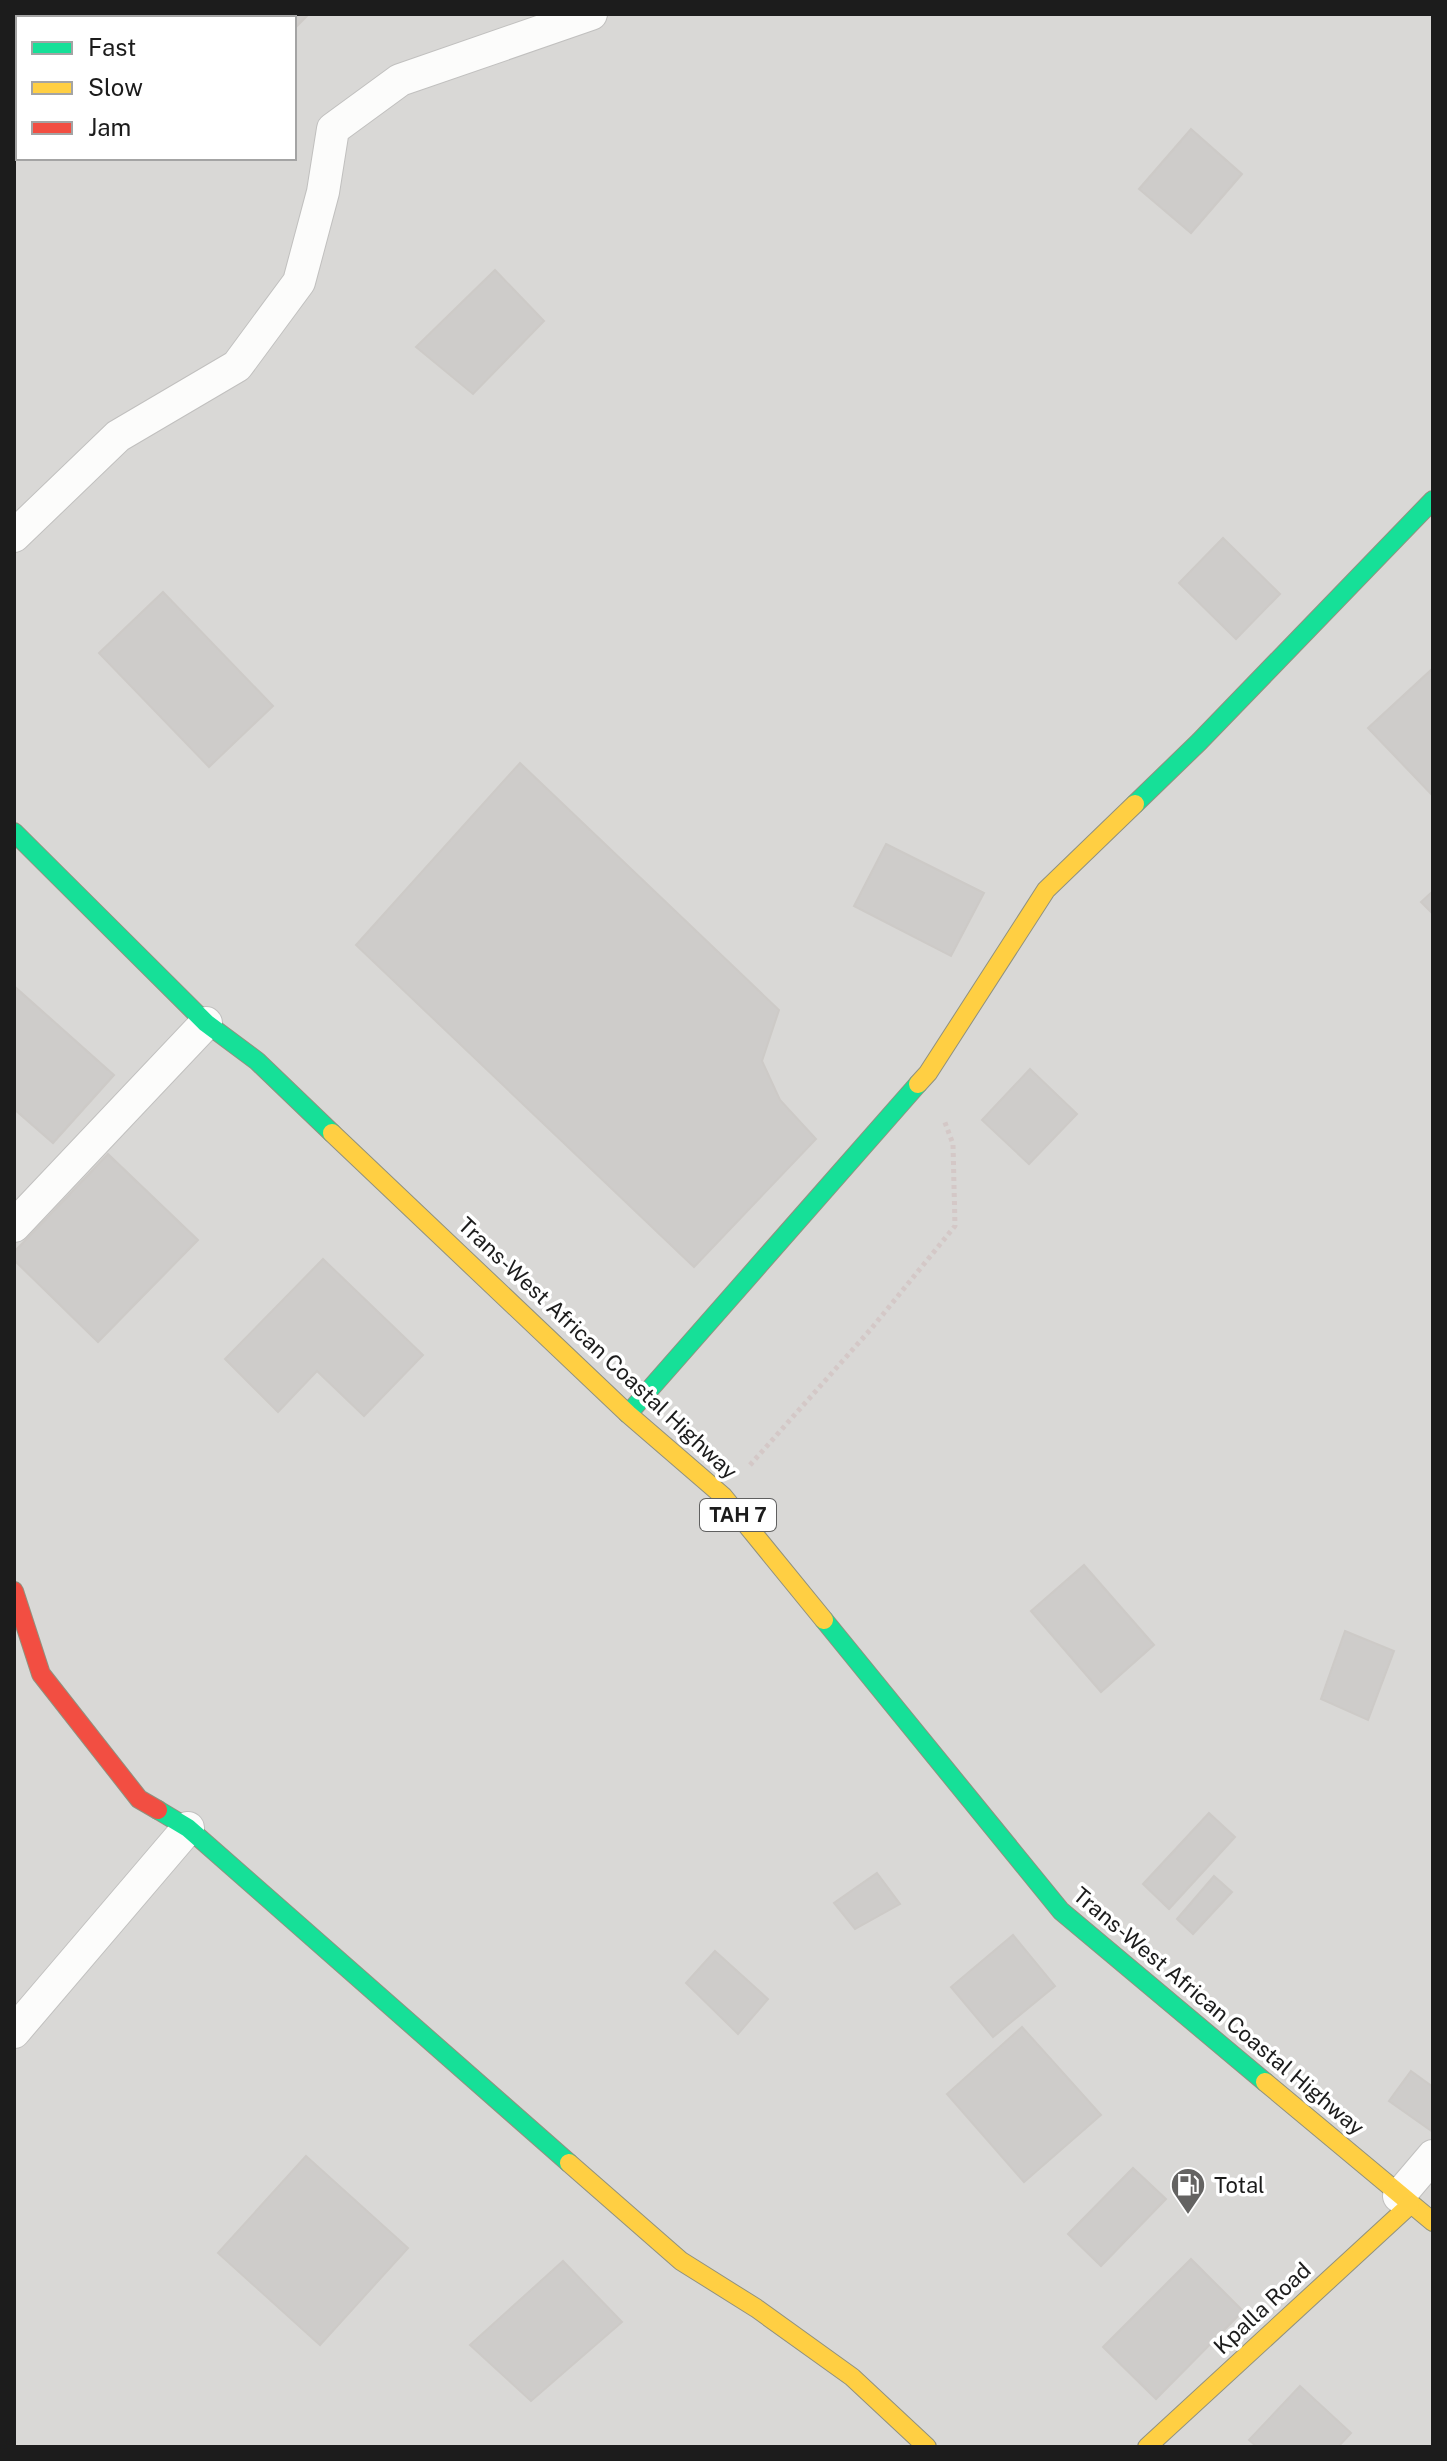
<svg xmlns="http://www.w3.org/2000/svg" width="1447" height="2461" font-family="'Public Sans',sans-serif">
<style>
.residential{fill:#d9d8d6}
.building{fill:#ceccca;stroke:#cdcac7;stroke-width:2}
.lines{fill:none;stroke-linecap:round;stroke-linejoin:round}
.street-casing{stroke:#c1c0bf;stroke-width:34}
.fast-casing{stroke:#90917f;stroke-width:20}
.slow-casing{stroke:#90917f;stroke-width:20}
.jam-casing{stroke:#90917f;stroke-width:20}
.path{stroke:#d4c8c7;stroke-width:5;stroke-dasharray:4 4;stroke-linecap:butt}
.street{stroke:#fcfcfb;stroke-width:32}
.fast{stroke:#16e098;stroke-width:18}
.slow{stroke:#ffcf43;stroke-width:18}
.jam{stroke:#f24e42;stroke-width:18}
.labels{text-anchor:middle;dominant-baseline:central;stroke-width:7;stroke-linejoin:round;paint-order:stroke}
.shield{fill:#fff;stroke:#606060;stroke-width:2}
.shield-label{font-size:20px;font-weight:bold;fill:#1c1c1c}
.street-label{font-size:22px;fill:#1c1c1c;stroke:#fff}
.poi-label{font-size:22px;fill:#1c1c1c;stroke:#fff;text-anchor:start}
</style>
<rect width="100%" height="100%" fill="#eae8e5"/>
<!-- residential -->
<path class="residential" d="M14,14L22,18H18V158H294V18H41L46,14H1433V2447H14Z"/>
<!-- building -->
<g class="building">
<path d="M235,14H309L294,29V18H239Z"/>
<path d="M1191,129L1242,174L1191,233L1139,189Z"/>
<path d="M495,270L544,321L473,394L416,347Z"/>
<path d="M1223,538L1280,594L1236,639L1179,583Z"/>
<path d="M163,592L273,706L209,767L99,653Z"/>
<path d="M1431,670L1433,672V796L1368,728Z"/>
<path d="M520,763L779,1010L762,1061L780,1100L816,1139L694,1267L356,945Z"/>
<path d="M886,844L984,893L951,956L854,906Z"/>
<path d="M1433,891V914L1421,902Z"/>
<path d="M14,986L114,1075L53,1143L14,1109Z"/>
<path d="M1030,1069L1077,1114L1029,1164L982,1120Z"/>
<path d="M108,1154L198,1240L98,1342L14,1260V1252Z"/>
<path d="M323,1259L423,1355L364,1416L317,1371L278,1412L225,1359Z"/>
<path d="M1084,1565L1154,1645L1101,1692L1031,1611Z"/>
<path d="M1345,1631L1394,1651L1368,1720L1321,1699Z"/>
<path d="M1209,1813L1235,1837L1169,1909L1143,1884Z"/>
<path d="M877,1873L900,1904L855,1929L834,1903Z"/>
<path d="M1214,1876L1232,1892L1193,1934L1177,1919Z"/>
<path d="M1013,1935L1055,1986L993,2037L951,1987Z"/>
<path d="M715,1951L768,1999L738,2034L686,1983Z"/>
<path d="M1022,2027L1101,2115L1024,2182L947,2094Z"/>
<path d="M1411,2071L1433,2087V2132L1389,2101Z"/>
<path d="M306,2156L408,2248L320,2345L218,2253Z"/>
<path d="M1133,2168L1166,2199L1101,2266L1068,2234Z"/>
<path d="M1191,2259L1243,2311L1156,2399L1103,2347Z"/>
<path d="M563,2261L622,2322L531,2401L470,2345Z"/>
<path d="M1300,2386L1351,2433L1338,2447H1257L1249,2440Z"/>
</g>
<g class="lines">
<defs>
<g id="street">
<path d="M14,536L118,436L237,366L299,282L323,192L333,129L400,80L591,14"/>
<path d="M14,1226L206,1023"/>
<path d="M14,2032L188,1828"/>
<path d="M1399,2196L1433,2156"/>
</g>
<g id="fast">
<path d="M1135,804L1199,742L1433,500"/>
<path d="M14,832L206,1023L257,1061L332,1133"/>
<path d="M628,1414L918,1084"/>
<path d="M824,1620L1061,1911L1265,2082"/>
<path d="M158,1810L188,1828L569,2163"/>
</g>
<g id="slow">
<path d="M918,1084L928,1073L1046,890L1135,804"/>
<path d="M332,1133L628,1414L723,1496L824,1620"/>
<path d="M1265,2082L1433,2222"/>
<path d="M569,2163L681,2261L756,2308L852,2377L927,2447"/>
<path d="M1147,2447L1410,2205"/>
</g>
<path id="jam" d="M14,1591L41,1674L139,1799L158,1810"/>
</defs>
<!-- street casing -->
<use href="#street" class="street-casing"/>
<!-- fast casing -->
<use href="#fast" class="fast-casing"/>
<!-- slow casing -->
<use href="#slow" class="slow-casing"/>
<!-- jam casing -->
<use href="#jam" class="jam-casing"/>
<!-- path -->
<path class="path" d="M750,1465L871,1329L955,1226L953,1144L944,1120"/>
<!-- street -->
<use href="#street" class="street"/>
<!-- fast -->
<use href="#fast" class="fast"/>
<!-- slow -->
<use href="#slow" class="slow"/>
<!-- jam -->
<use href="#jam" class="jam"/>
</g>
<!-- icons -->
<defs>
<symbol id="fuel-pin" viewBox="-11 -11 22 30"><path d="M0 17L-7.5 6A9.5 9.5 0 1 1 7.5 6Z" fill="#646362" stroke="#fff"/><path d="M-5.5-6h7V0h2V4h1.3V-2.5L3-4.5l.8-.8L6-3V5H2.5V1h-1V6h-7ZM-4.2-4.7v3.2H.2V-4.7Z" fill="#fff"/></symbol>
</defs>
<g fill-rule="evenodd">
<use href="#fuel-pin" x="1168" y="2165" width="40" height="54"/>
</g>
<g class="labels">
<!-- shield labels -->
<rect class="shield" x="700" y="1499" width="76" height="32" rx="6"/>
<g class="shield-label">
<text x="738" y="1515">TAH 7</text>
</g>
<!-- street labels -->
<g class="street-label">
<text transform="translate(598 1348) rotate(43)">Trans-West African Coastal Highway</text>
<text transform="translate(1219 2011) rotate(40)">Trans-West African Coastal Highway</text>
<text transform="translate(1262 2308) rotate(-43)">Kpalla Road</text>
</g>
<!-- poi labels -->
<g class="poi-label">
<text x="1214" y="2185">Total</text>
</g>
</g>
<!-- border -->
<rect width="1447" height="2461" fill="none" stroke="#1c1c1c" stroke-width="32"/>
<!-- legend -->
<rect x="16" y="16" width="280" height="144" fill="#ffffff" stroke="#a4a4a4" stroke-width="2"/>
<rect x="32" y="42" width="40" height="12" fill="#16e098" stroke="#a4a4a4" stroke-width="2"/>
<text x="88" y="56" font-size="24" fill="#1c1c1c">Fast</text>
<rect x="32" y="82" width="40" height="12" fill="#ffcf43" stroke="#a4a4a4" stroke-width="2"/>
<text x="88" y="96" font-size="24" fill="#1c1c1c">Slow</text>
<rect x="32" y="122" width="40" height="12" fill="#f24e42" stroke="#a4a4a4" stroke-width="2"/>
<text x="88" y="136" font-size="24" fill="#1c1c1c">Jam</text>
</svg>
